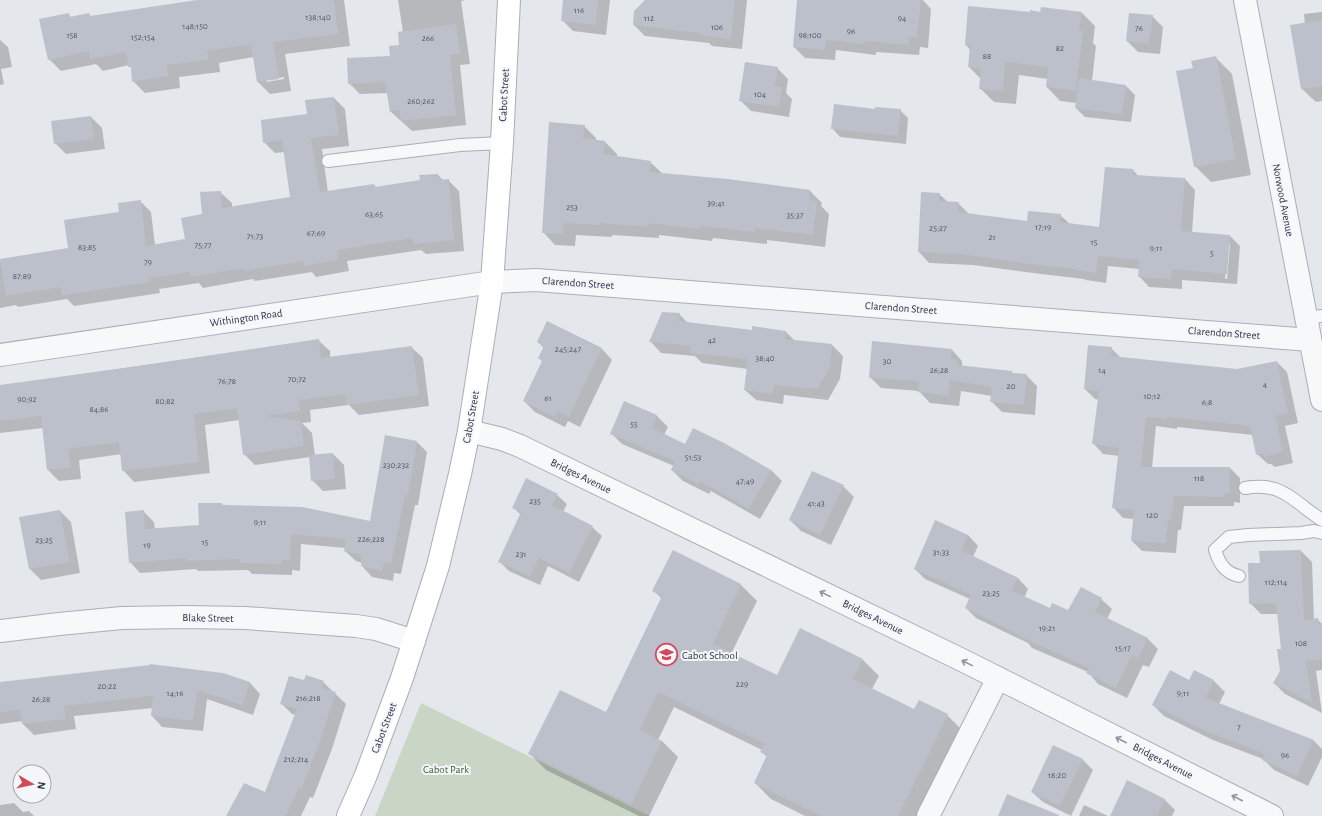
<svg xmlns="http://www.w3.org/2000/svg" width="1322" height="816" font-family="'Alegreya Sans',sans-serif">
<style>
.green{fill:#c9d6c5}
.shadow{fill:#0003;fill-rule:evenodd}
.building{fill:#bbc0ca}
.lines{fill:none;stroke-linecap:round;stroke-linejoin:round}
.lane-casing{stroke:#a9aeb7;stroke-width:14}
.street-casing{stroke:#a9aeb7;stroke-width:24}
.secondary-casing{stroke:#a9aeb7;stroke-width:24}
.lane{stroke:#f7f8fa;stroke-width:12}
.street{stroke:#f7f8fa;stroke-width:22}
.secondary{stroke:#fff;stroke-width:22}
.oneway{stroke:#9196a0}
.labels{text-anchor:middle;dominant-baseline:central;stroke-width:4;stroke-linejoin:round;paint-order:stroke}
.number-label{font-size:9px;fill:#4f5766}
.street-label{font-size:11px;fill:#2b3445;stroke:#f4f6f9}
.poi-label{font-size:11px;fill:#2b3445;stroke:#f4f6f9;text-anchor:start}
.park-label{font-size:11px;fill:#3f6138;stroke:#f4f6f9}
</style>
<rect width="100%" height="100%" fill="#e4e7ec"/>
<!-- green -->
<path class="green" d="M421,703L650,816H375Z"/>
<!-- shadow -->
<g class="shadow">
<path d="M205,0H344L350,46L285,54L291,91L270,94L258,82L254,57L219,63L220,72L179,77L180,88L145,93L133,81L132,69L129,65L103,71L96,64L61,71L49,59L68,14L72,18L89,14L91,17ZM284,77V79L266,82V80Z"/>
<path d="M398,0H466L461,1L470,64L460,65L466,125L412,131L390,111L388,93L360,94L349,83L391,57L400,46L403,32Z"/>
<path d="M564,0H610L606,35L573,31L562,20Z"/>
<path d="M645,0H747L742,49L712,46L709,43L645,36L634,25Z"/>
<path d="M799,0H923L931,9L928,48L920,47L919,55L876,52V55L836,50L835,60L805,58L794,47Z"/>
<path d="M1081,12L1095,26L1093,43L1096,46L1092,81L1126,86L1135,95L1131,122L1085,117L1076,108L1077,103L1060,101L1047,87L1048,79L1019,75L1016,104L994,102L980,88L981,79L969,67L970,50L966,45L1031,13Z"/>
<path d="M1322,12V101L1316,102L1302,89L1305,24L1304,14Z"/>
<path d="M1152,16L1163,27L1160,54L1138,52L1127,41Z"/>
<path d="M0,40L8,47L12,67L1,69L4,84L0,85Z"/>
<path d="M1215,57L1232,74L1251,175L1211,182L1195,166L1194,69Z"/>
<path d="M777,68L788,79L786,93L792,99L789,117L751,111L740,100Z"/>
<path d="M334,98L345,109L349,146L322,149L328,192L374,185L377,188L421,181L438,175L443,180H448L459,191L464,251L426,254L421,250L347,261L349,271L316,277L312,272L255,281L253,279L203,288L199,283L159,289L160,293L74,306L67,299L18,307L16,305L0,308V261L70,249L120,213L140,201L151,212L155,245L186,240L220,192L232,203V208L292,198L285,152L275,153L264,142Z"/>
<path d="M875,110H900L908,118L906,144L840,137L832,128Z"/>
<path d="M91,117L102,128L105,149L66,154L55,143Z"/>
<path d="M584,126L596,138V141L605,142L617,154V157L650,162L663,174L809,190L822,203L821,206L829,214L825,247L767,240V244L713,238L712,241L659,235V238L612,235V237L576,235L575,246L555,245L543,232Z"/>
<path d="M1133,170L1139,177L1185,179L1195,190L1192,233L1230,236L1240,246L1237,284L1182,280V289L1149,287L1139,276V269L1108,266L1106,283L1086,280L1084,279L1033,273L973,265L929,263L919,252L922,193L939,194L948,202L958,203L969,214L1028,222L1060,215L1070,224L1100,228ZM1228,244H1230L1227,279H1225Z"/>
<path d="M679,314L688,323L753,331L786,332L795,341L832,345L843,356L840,379L828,400L784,395L783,404L756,400L745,390L748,369L702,363L695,356L661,353L651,342Z"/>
<path d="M547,323L602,349L612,360L580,427L568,421L565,427L535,412L524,401L543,362L539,358L544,348L538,342Z"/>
<path d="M318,340L330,351V358L411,347L423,358L429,406L359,415L349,405L310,410L311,422L302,423L312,433L315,456L333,454L344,465L346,489L323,491L312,480L310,457L255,465L244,454L239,420L205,425L210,473L134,482L123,470L122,454L79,460L81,479L59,481L48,470L43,428L0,433V386Z"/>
<path d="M1111,348L1121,358L1237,370L1277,362L1287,372L1298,423L1285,426L1293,463L1275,467L1271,464H1268L1257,454L1253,435L1177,427V429L1156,426L1152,468H1230L1240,478V503L1234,502V506H1184L1181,530H1178L1176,553L1142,551L1132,541L1134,519L1123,518L1113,507L1119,456L1103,454L1093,443L1099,400L1095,399L1085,389Z"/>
<path d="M952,350L962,361V366L963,367L1012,372L1014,374L1026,375L1037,386L1035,415L1002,412L991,401L992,396L961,391L959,406L930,403L919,391L881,388L870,377Z"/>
<path d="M625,402L657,416L668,427L664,435L686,445L771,470L782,481L760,519L711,491L709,494L683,481L672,470L674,466L622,444L611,433Z"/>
<path d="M417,442L427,452L418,505H415L401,574L394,573L393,581L372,577L362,566V563L356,561L345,551V548L301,544L300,571L292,570V575L252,574L248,570L198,571L196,569L140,573L130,562L143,511L154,522L155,530L200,526L222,504L224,506L371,522Z"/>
<path d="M843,486L854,497L831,545L801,531L790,520Z"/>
<path d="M557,495L567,504L563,512L592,527L602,536L579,582L548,566L540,585L509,571L500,562L521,515L513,507Z"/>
<path d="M60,511L71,522L80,573L41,580L30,569Z"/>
<path d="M968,535L978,546L973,557L1018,578L1028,589L1024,598L1050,609L1069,612L1101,599L1112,609L1107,619L1147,638L1158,649L1149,667L1143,665L1127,698L1098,684L1088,672L1032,648L1028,643L976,618L966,608L970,599L925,579L915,569Z"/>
<path d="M673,551L741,585L757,601L731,654L778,677L801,629L863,660L879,676L872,689L915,710L947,715L963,731L922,816H805L771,799L755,783L767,757L762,752V750L674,707L658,740L662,741L678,757L649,816H639L546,770L530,754L606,713L662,599L654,591Z"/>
<path d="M1301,551L1312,562L1314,620H1318L1322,624V670L1316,671L1322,713L1285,694L1274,683L1281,671L1282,650L1278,614H1261L1250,603L1261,564Z"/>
<path d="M1195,672L1214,681L1225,692L1219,704L1314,741L1322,749V757L1308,786L1274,770L1263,759L1213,740L1164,716L1153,705L1190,681Z"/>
<path d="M222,674L250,683L260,694L253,715L207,699L203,731L162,727L152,716L153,708L74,716L76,729L34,735L23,724V721L0,724V682Z"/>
<path d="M305,682H323L346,704L332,749L313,798L310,797L301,816H227L266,793L296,715L292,714L281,703Z"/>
<path d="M1082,759L1093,770L1071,816L1043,802L1032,792Z"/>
<path d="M1128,782L1165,800L1175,810L1172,816H1111Z"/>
<path d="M14,803L23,812L29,811L34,816H0V805Z"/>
<path d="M1084,805L1108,816H1079Z"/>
</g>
<!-- building -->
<g class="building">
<path d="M197,0H334L338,34L273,42L279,79L257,82L251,44L207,51L209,60L167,65L168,76L132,82L131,67H128L126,52L90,59L89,51L48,60L39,19L69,13L70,17L89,13L90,16Z"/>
<path d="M563,0H598L596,25L561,21Z"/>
<path d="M645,0H735L731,39L700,35V33L633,25L634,11Z"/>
<path d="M797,0H921L917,37H909V45L865,41V44L826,40L825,50L793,47Z"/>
<path d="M968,6L1030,12V10L1040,12L1041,7L1082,12L1079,31H1083L1076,91L1046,87L1048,67L1005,62L1003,91L979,89L981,68L968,67L970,46L965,45Z"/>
<path d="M1129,13L1153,15L1149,44L1126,41Z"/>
<path d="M1322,20V86L1301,89L1290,25Z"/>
<path d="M456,24L460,54L450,55L456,115L401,121L399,110L390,112L385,82L348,84L347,58L390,56L389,46L399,45L398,32Z"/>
<path d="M1216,56L1236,159L1194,167L1176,71L1193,68L1191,61Z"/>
<path d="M745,62L778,67L775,86L782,87L779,107L739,101Z"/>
<path d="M1079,78L1126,85L1122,114L1075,108Z"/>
<path d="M334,97L339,135L311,138L320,192L374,184L375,187L420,180L419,175L438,174L439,180L449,179L454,240L414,244L413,238L337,250L338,260L304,266L303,261L243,271V268L191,277L190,272L149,278L150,282L62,295L61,287L6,296L0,259L68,248L64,220L119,212L118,203L141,200L146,246L185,239L181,218L202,214L200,192L221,191L222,208L290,197L282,140L263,143L261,120L307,114L305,100Z"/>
<path d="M834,104L875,109V107L901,109L898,136L831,129Z"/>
<path d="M91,116L94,139L54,144L51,121Z"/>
<path d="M549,122L585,125L583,138L605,141L604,154L651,161L650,172L728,179L810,190L809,200L817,201L813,235L755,228V232L701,226L700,229L647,223V227L600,223V225L564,223L563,234L542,233Z"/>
<path d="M1105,167L1133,169V175L1185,178L1181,231L1230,235L1227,274L1172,269L1171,279L1138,277L1139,260L1098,256L1096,273L1074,270V269L1022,263L962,254L918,252L921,192L940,193L939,201L959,202L958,212L1027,221L1028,211L1061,214L1060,222L1099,227Z"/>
<path d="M662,312L680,313L679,321L752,330V326L786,331L785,339L832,344L830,367L817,389L774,385L773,394L744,390L748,359L690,353L691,346L649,342Z"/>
<path d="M547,321L602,348L569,417L557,411L554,417L523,401L542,361L538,358L544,346L537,342Z"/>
<path d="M319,339L321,358L412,346L419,395L347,405L345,394L299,400L300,411L268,416L301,421L304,446L243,455L237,408L194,414L199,462L122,471L119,442L68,449L71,468L47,470L41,416L0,421V385L139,366Z"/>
<path d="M872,341L952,349L951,359L958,360L957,365L1012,371V373L1027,374L1024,405L990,402L992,387L950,380L948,396L918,392L919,381L869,378Z"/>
<path d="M1088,345L1112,347L1111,356L1237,369L1277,361L1288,413L1275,416L1283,452L1264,457L1263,453L1256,455L1250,426L1167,417V419L1146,417L1141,467H1230V493H1224V497L1174,496L1171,521L1168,520L1166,543L1131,541L1134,510L1112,508L1119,448L1092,444L1099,391L1084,389Z"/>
<path d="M624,401L657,415L652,428L685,444L693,428L726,444L771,470L749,509L700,481L698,484L671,470L675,461L610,434Z"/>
<path d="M385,435L417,441L408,495H405L391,564L384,563L382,571L361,566L362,555L344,551L346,539L291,534L290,560H282V564L240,563V559L186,561V558L129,563L125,512L144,510L145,529L199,525L198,503H222V505L302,507L370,521Z"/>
<path d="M333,453L335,479L311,481L309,455Z"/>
<path d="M812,471L844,485L820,535L789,520Z"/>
<path d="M526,478L558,494L552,505L593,526L569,573L539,558L530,576L498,562L521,512L512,508Z"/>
<path d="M60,510L70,562L29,569L19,517Z"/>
<path d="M935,520L968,535L961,550L1018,578L1012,591L1050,608L1052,603L1068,610L1081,587L1102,598L1095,612L1148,638L1138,658L1132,655L1116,688L1086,673L1089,668L1021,637V636L965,608L971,595L914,569Z"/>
<path d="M673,550L741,584L713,644L777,675L800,628L863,659L853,679L914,709L919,700L948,714L898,816H821L754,783L767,755L760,752L765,744L658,692L640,730L662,741L631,805L528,754L560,690L606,712L662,596L652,591Z"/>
<path d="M1301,550L1304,620L1318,618L1319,624H1322V659L1306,661L1312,703L1273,683L1280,671L1277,649H1281L1276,603L1249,604L1248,563H1260L1259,551Z"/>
<path d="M150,664L223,673L250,682L243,705L197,690L193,721L151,716L153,696L64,706L66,719L22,724L20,710L0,712V682L150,665Z"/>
<path d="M1170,670L1189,680L1194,670L1214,680L1206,698L1314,740L1297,776L1262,760L1265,754L1201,729L1152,705Z"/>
<path d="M306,675L324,681L322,688L336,692L321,738L302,788L299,787L286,816H226L244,783L265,792L297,709L280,704L289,676L304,680Z"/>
<path d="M1053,745L1083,759L1060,806L1031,792Z"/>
<path d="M1127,780L1165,799L1157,816H1110Z"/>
<path d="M1007,794L1059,815V816H998Z"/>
</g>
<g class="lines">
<defs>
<g id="lane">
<path d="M328,161L460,145L502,143"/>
<path d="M1306,318L1322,316"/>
<path d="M1245,488C1282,481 1294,502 1322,520"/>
<path d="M1239,576C1225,573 1219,563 1215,550L1229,537L1248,535L1301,533L1314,531L1322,533"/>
</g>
<g id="street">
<path d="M1245,0L1322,400"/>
<path d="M0,355L492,282L536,280L1310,340"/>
<path d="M469,431L502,439L520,446L964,661L1272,816"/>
<path d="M0,631L59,624L122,618L186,617L245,618L356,626L376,629L414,641"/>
<path d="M928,816L998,678"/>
</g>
<path id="secondary" d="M348,816L366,775L402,678L438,566L460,474L469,431L492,282L502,143L509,0"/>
</defs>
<!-- lane casing -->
<use href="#lane" class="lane-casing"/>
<!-- street casing -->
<use href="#street" class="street-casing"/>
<!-- secondary casing -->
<use href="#secondary" class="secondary-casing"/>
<!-- lane -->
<use href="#lane" class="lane"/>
<!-- street -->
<use href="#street" class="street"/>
<!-- secondary -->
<use href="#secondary" class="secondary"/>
</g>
<!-- one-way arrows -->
<defs><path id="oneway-shaft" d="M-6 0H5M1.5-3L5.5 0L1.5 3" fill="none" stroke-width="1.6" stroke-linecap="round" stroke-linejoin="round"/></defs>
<g class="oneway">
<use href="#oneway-shaft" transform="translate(825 594) rotate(-154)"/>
<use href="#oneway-shaft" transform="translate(967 663) rotate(-154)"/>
<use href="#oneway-shaft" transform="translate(1121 740) rotate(-153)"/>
<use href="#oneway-shaft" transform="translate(1237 798) rotate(-153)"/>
</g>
<!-- icons -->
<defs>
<symbol id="school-ring" viewBox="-11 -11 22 22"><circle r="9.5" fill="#f4f6f9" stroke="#d1495b" stroke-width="1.5"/><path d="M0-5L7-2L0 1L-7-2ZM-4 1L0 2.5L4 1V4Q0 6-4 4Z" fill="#d1495b"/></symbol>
</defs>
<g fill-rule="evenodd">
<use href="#school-ring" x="654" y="642" width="25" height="25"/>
</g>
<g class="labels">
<!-- number labels -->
<g class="number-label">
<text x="579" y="10">116</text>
<text x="318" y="17">138;140</text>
<text x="649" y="18">112</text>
<text x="902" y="18">94</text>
<text x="195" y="26">148;150</text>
<text x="717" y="27">106</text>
<text x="1139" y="28">76</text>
<text x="851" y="31">96</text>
<text x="72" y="35">158</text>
<text x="810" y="35">98;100</text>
<text x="143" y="37">152;154</text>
<text x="428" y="38">266</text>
<text x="1060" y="48">82</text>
<text x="987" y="56">88</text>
<text x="760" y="94">104</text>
<text x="421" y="101">260;262</text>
<text x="716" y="203">39;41</text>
<text x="572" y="207">253</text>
<text x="374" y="214">63;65</text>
<text x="795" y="215">35;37</text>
<text x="1043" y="227">17;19</text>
<text x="938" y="228">25;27</text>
<text x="316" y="233">67;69</text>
<text x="255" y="236">71;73</text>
<text x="992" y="237">21</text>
<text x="1094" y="242">15</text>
<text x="203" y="245">75;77</text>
<text x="87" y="247">83;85</text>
<text x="1156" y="248">9;11</text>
<text x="1212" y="253">5</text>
<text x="148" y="262">79</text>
<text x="22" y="276">87;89</text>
<text x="712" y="340">42</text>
<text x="568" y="349">245;247</text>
<text x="765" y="358">38;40</text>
<text x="887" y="361">30</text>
<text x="939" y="370">26;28</text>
<text x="1102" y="370">14</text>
<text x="297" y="379">70;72</text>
<text x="227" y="381">76;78</text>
<text x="1265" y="384">4</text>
<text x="1011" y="386">20</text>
<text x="1152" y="396">10;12</text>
<text x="548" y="398">61</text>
<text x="27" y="399">90;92</text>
<text x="165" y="401">80;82</text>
<text x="1207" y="402">6;8</text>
<text x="99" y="409">84;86</text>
<text x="634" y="424">55</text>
<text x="693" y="457">51;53</text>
<text x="396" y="465">230;232</text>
<text x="1199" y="478">118</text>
<text x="745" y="481">47;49</text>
<text x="535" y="501">235</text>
<text x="816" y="503">41;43</text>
<text x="1152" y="515">120</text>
<text x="260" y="522">9;11</text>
<text x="371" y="539">226;228</text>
<text x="44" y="540">23;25</text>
<text x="205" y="542">15</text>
<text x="147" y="545">19</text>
<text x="941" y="552">31;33</text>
<text x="521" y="554">231</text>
<text x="1276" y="582">112;114</text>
<text x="991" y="593">23;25</text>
<text x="1047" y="628">19;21</text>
<text x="1301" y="643">108</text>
<text x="1123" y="648">15;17</text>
<text x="742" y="684">229</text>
<text x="107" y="686">20;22</text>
<text x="175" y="693">14;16</text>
<text x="1183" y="693">9;11</text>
<text x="308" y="698">216;218</text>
<text x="41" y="699">26;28</text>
<text x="1239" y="727">7</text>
<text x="1285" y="755">96</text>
<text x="296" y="759">212;214</text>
<text x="1057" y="775">18;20</text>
</g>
<!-- street labels -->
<g class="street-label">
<text transform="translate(504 95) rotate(-87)">Cabot Street</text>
<text transform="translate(1283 200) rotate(79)">Norwood Avenue</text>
<text transform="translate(578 283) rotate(4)">Clarendon Street</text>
<text transform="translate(901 308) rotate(4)">Clarendon Street</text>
<text transform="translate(246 318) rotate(-8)">Withington Road</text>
<text transform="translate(1224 333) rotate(4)">Clarendon Street</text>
<text transform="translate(471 417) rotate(-80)">Cabot Street</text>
<text transform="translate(581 476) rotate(26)">Bridges Avenue</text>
<text transform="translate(873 617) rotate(26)">Bridges Avenue</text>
<text transform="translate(208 618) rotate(1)">Blake Street</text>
<text transform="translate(384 728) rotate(-69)">Cabot Street</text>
<text transform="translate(1163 761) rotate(27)">Bridges Avenue</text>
</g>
<!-- poi labels -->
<g class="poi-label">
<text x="682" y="655">Cabot School</text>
</g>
<!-- park labels -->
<g class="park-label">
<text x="446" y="769">Cabot Park</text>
</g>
</g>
<!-- north arrow -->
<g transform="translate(32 784) rotate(99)"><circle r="19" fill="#f4f6f9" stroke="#a4a8b1"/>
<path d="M0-3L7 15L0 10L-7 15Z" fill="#d1495b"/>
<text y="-6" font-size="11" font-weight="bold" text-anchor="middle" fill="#2b3445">N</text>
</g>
</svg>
